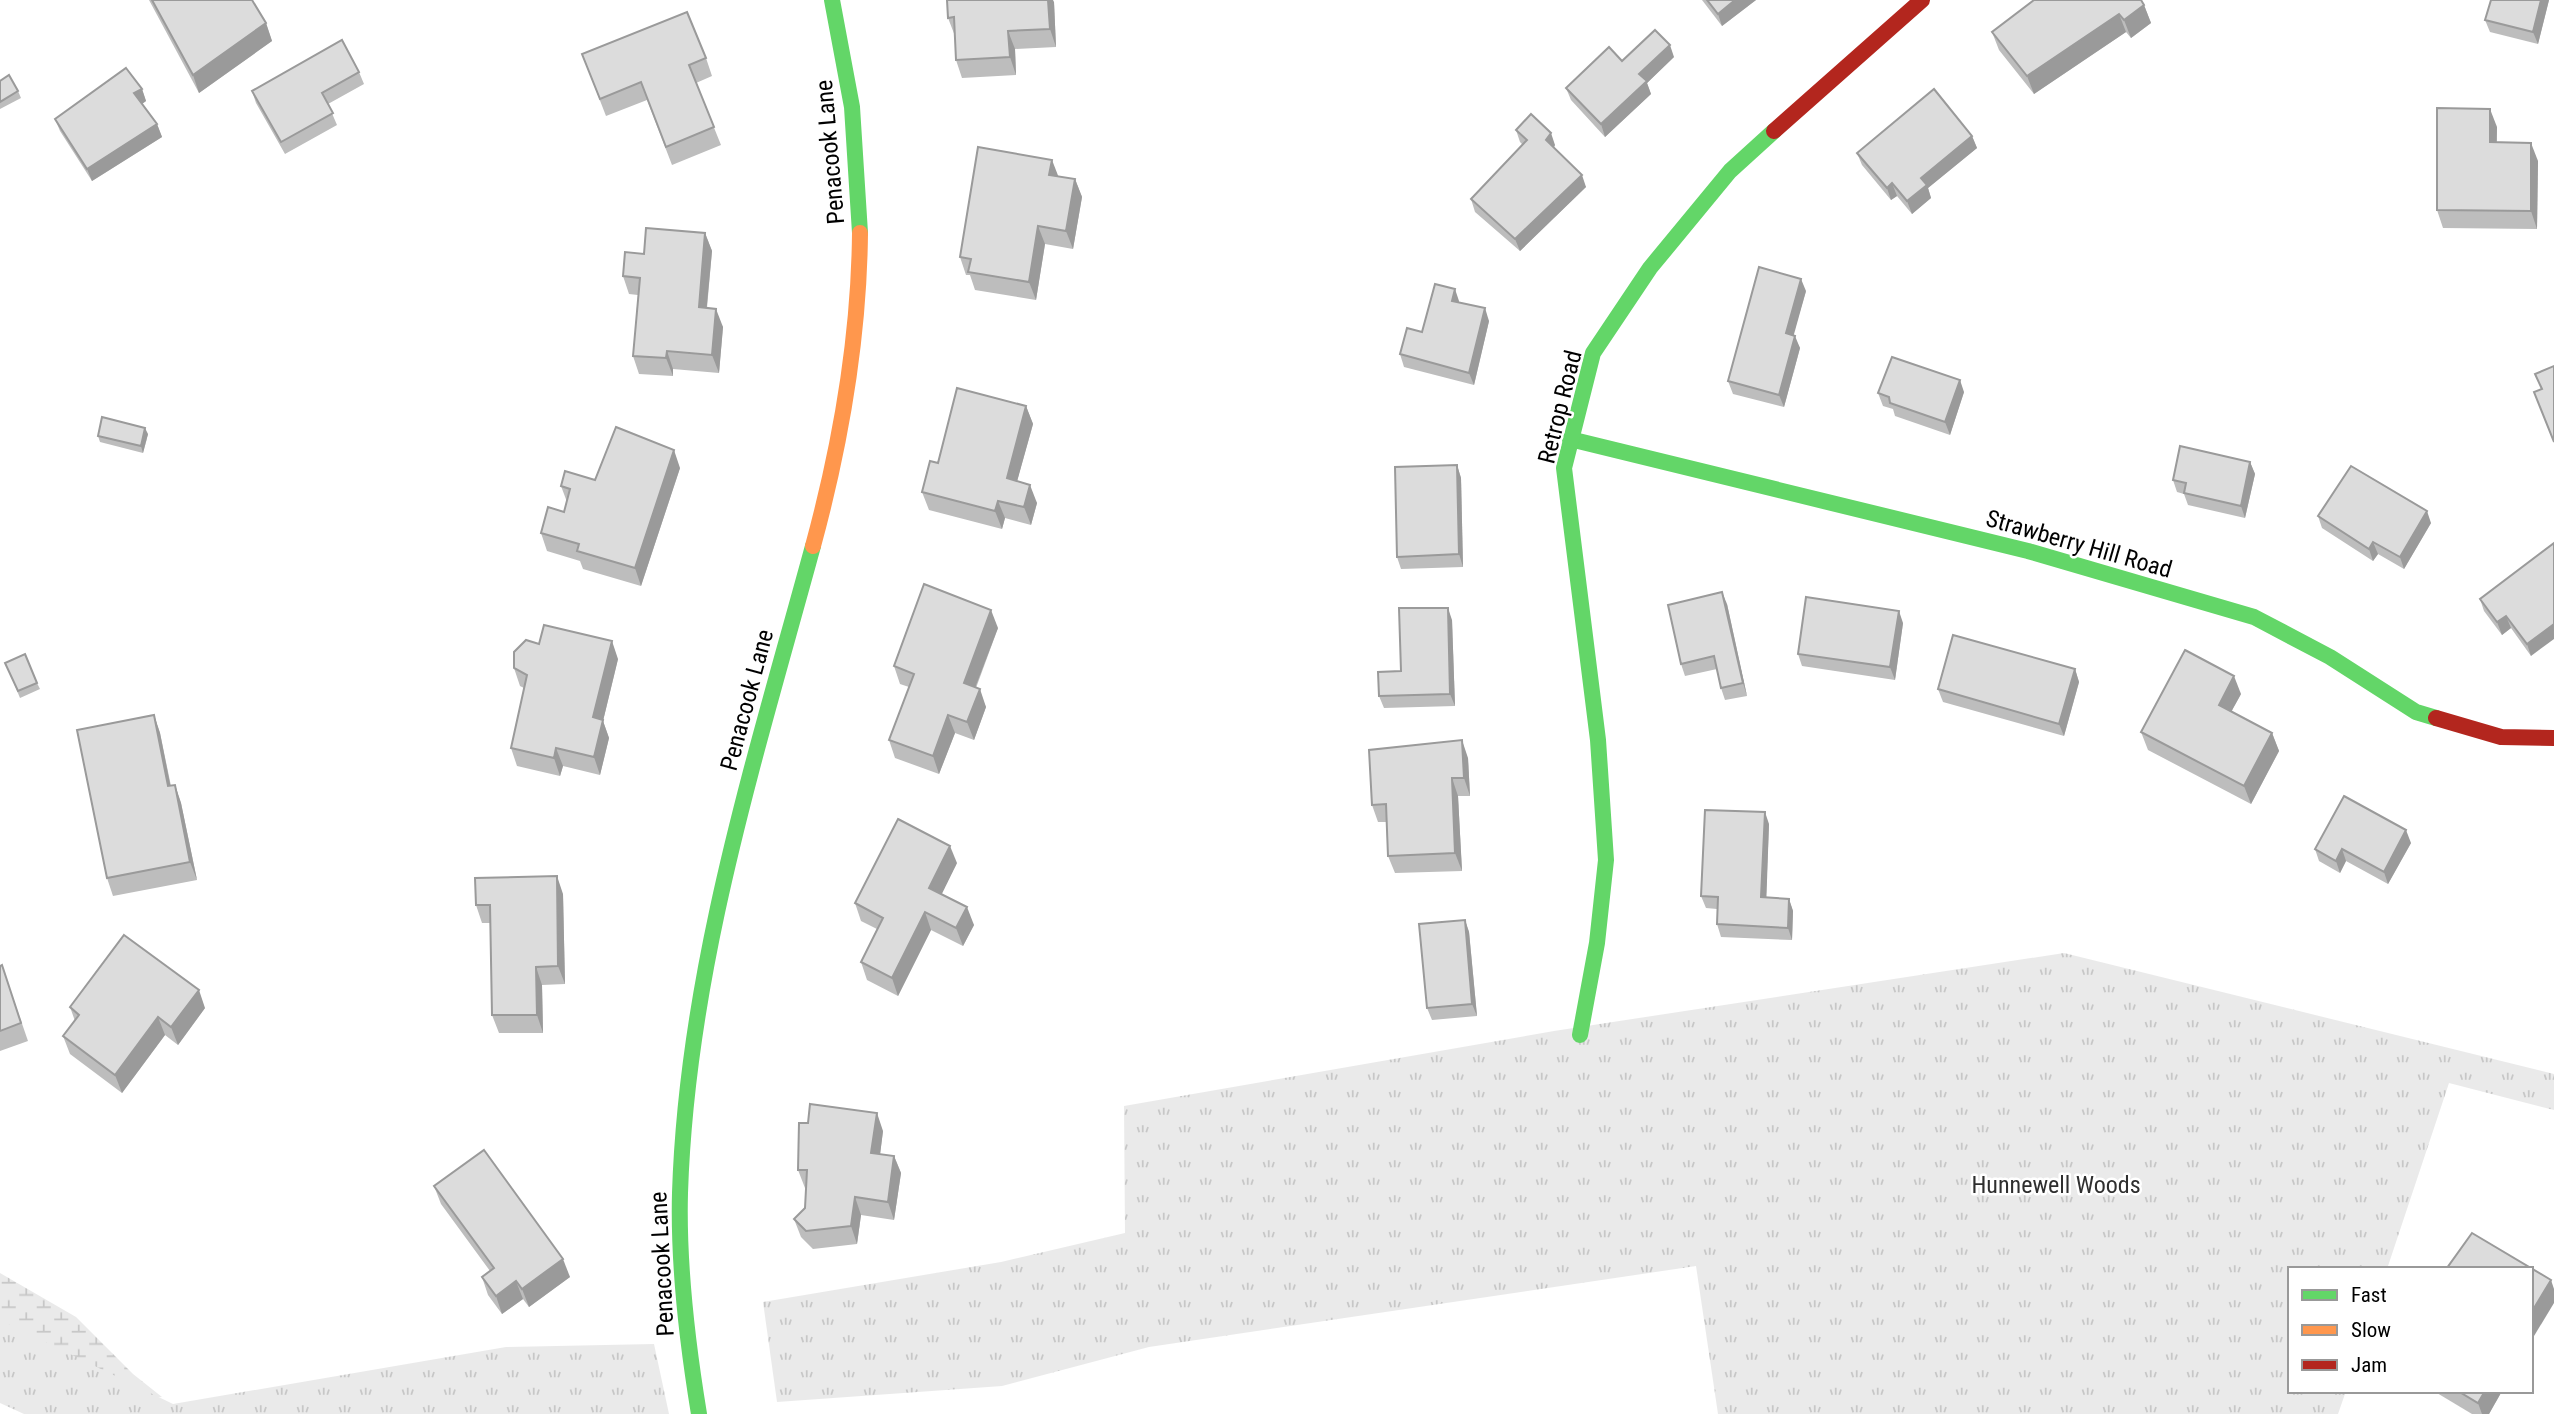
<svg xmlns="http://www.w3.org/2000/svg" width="2554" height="1414" font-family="'Roboto Condensed',sans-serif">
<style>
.wetland{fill:url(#wetland-marsh)}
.park{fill:url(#park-tufts)}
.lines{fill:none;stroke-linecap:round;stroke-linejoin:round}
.fast{stroke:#63d668;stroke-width:16}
.slow{stroke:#ff974d;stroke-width:16}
.jam{stroke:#b3261e;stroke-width:16}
.wall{fill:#bdbdbd}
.shaded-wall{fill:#9a9a9a}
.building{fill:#dcdcdc;stroke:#9a9a9a;stroke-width:2}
.labels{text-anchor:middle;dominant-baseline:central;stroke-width:5;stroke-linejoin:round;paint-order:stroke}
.street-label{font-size:24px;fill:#000;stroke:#fff}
.park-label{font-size:24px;fill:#2f2f2f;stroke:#fff}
</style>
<defs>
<pattern id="wetland-marsh" width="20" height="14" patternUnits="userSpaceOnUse" patternTransform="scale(1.75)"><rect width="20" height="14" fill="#eaeaea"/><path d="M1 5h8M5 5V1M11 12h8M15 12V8" fill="none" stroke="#c7c7c7"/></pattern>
<pattern id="park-tufts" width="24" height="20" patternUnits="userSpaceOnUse" patternTransform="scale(1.75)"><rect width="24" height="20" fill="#eaeaea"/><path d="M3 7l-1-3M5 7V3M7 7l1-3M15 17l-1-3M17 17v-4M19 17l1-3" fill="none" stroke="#c7c7c7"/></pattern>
</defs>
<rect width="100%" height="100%" fill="#fff"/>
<!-- wetland -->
<path class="wetland" d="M0,1273L76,1317L133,1374L162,1397L127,1400H0Z"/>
<!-- park -->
<g class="park">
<path d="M2064,953L2554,1074V1110L2449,1083L2387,1269H2290V1391H2346L2338,1414H1718L1696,1266L1149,1347L1002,1386L777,1402L763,1302L1001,1262L1125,1233L1124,1106L1554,1031Z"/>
<path d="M0,1320L173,1404L506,1347L654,1344L669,1414H24L0,1403Z"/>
</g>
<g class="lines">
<!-- fast -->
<g class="fast">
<path d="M832,0L852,107L860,233"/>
<path d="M1570,439L2028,551L2254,617L2330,657L2416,712L2436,718"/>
<path d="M1580,1035L1597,943L1606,860L1598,740L1564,468L1593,353L1650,268L1730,171L1774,131"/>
<path d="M699,1414C687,1341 678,1267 680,1193C687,971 755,759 813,546"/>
</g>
<!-- slow -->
<path class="slow" d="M813,546C841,443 859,341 860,233"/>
<!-- jam -->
<g class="jam">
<path d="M1774,131L1922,0"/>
<path d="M2436,718L2501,737L2554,738"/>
</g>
</g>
<!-- wall -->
<g class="wall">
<path d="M149,0H252L266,23L272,41L199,93Z"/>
<path d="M1702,0H1756L1722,26Z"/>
<path d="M2491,0H2549L2538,44L2490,32L2485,20Z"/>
<path d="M1054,2L1056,47L1015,49L1016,75L962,78L956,60L955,36L948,18Z"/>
<path d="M2144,5L2151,23L2131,38L2126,32L2034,94L1999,50L1992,32Z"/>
<path d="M582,54L706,58L712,76L696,83L721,145L672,165L647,100L606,116Z"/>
<path d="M1674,57L1647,83L1651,94L1605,137L1571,100L1566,88L1622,61Z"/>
<path d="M359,72L364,84L328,104L337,125L285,154L256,103L252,91Z"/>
<path d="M0,81L18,91L21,98L0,109Z"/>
<path d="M142,89L146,101L142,104L157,124L162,137L92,181L60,131L55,119Z"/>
<path d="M2497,127V142L2538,161L2537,229L2443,228L2437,210Z"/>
<path d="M1516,130L1555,145L1554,148L1586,187L1520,251L1475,212L1471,199L1523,145L1520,142Z"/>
<path d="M1972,136L1977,148L1928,188L1931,198L1912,214L1897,196L1891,200L1862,165L1857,153Z"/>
<path d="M1058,177L1075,179L1082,197L1073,249L1045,244L1036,300L975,290L970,275H966L960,257Z"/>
<path d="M705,233L712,251L707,308L723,327L719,373L673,369V376L639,374L633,356L638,295L629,294L623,276L644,254Z"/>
<path d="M1806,291L1793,335L1800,348L1784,407L1733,394L1728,381Z"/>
<path d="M1459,301V303L1489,321L1474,385L1404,367L1400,354L1422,332Z"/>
<path d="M1964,392L1950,435L1895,416L1893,409L1883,406L1878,393Z"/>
<path d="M1026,406L1033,424L1017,481L1037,503L1031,525L1005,518L1002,529L929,510L922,492L938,463Z"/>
<path d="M148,434L143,453L100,442L98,436Z"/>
<path d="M2250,462L2255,474L2245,518L2188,505L2184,494L2177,492L2173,480Z"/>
<path d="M1457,465L1461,478L1463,567L1401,569L1397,557Z"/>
<path d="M680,468L641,586L583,569L580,561L547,551L541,533L564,512L567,502L561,486L595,480Z"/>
<path d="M2318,516L2431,523L2404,569L2378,554L2373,561L2322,528Z"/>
<path d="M2554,543L2531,656L2511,628L2502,635L2484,611L2480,599Z"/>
<path d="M1727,604L1747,696L1725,700L1721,688L1717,669L1685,676L1681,664Z"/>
<path d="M1452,620L1455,706L1384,708L1379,696L1401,671Z"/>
<path d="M1903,623L1895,680L1802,666L1798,654Z"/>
<path d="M998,628L976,688L986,707L974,740L955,733L939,774L895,758L889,740L909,687L900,684L894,666Z"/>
<path d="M618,659L603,721L609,738L600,775L563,766L560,776L517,766L511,748L524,688L520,686L514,668Z"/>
<path d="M8,669L37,683L40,689L20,698Z"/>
<path d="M2075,669L2079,682L2064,736L1943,702L1938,689Z"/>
<path d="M2241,694L2231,712L2272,733L2279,751L2251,804L2148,750L2141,732Z"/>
<path d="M154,715L160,733L171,786L175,785L181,803L197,880L113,896L107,878Z"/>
<path d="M1468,758L1470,796H1458L1462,871L1395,873L1388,856L1386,822H1378L1372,805Z"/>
<path d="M1769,824L1766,897L1789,899L1793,911L1792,940L1721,937L1717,924V909L1706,908L1701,896Z"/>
<path d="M2411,843L2388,884L2346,861L2340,873L2319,861L2315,849Z"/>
<path d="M957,863L941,894L974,925L963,946L931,930L898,996L867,980L861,962L877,929L861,921L855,903Z"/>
<path d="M563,894L565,984L542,985L543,1033H499L492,1015L490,923H482L476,905Z"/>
<path d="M1465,920L1469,932L1477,1016L1432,1020L1427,1008Z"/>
<path d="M0,966L8,983L28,1041L0,1051Z"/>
<path d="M70,1007L205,1008L178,1045L165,1035L122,1093L70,1054L63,1036L75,1021Z"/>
<path d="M883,1131L880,1154L894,1156L901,1173L894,1220L861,1215L857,1244L813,1249L801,1237L794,1219L805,1208L806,1188H805L798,1170Z"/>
<path d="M434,1186L570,1277L529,1307L523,1299L502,1314L488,1295L482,1277L490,1271L441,1204Z"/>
<path d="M2437,1391H2502L2489,1414H2472L2437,1393Z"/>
</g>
<!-- shaded-wall -->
<g class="shaded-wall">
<path d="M1048,0H1053L1054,2L1056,47L1050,29Z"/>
<path d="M1735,0H1756L1722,26L1718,14Z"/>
<path d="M2541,0H2549L2538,44L2533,32Z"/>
<path d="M2144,5L2151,23L2131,38L2124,20Z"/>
<path d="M2119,14L2126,32L2034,94L2027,76Z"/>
<path d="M266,23L272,41L199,93L193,75Z"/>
<path d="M1008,31L1015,49L1016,75L1010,57Z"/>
<path d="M1670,45L1674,57L1647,83L1651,94L1605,137L1601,124L1639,74Z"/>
<path d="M142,89L146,101L139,106L134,93Z"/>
<path d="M2490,109L2497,127L2496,160L2490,142Z"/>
<path d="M157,124L162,137L92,181L87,169Z"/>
<path d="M1551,133L1555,145L1550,152L1546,140Z"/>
<path d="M1972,136L1977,148L1928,188L1931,198L1912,214L1907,201L1921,178Z"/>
<path d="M2531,143L2538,161L2537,229L2531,211Z"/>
<path d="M1052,160L1059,178L1049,175Z"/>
<path d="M1582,175L1586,187L1520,251L1515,239Z"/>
<path d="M1075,179L1082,197L1073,249L1066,231Z"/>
<path d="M1892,183L1897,196L1891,200L1887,188Z"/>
<path d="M1038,226L1045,244L1036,300L1029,282Z"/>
<path d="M705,233L712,251L705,325L699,307Z"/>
<path d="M1801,279L1806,291L1791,345L1786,333Z"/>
<path d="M1455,289L1459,301L1456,314L1452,301Z"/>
<path d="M1485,308L1489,321L1474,385L1469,373Z"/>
<path d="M716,309L723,327L719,373L712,355Z"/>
<path d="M1795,336L1800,348L1784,407L1779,395Z"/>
<path d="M667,351L673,369V376L666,358Z"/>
<path d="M1960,380L1964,392L1950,435L1945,422Z"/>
<path d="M1026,406L1033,424L1013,496L1007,478Z"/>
<path d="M145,428L148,434L143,453L141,446Z"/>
<path d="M674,450L680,468L641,586L635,568Z"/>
<path d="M2250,462L2255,474L2245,518L2241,506Z"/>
<path d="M1457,465L1461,478L1463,567L1459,554Z"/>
<path d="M1030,485L1037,503L1031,525L1024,507Z"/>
<path d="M998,501L1005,518L1002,529L995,511Z"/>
<path d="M2427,511L2431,523L2404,569L2400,557Z"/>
<path d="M2373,542L2378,554L2373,561L2369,549Z"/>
<path d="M1722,592L1727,604L1747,696L1743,683Z"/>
<path d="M1448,608L1452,620L1455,706L1450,694Z"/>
<path d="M991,610L998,628L970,701L964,683Z"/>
<path d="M1899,611L1903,623L1895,680L1890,667Z"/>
<path d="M2506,616L2511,628L2502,635L2497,622Z"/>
<path d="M2554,624V639L2531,656L2527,644Z"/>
<path d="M612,641L618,659L603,721L609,738L600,775L594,757L593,717Z"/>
<path d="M2075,669L2079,682L2064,736L2059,724Z"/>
<path d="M2234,676L2241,694L2225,723L2219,705Z"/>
<path d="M980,689L986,707L974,740L967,722Z"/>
<path d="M154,715L160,733L174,804L168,786Z"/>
<path d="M948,715L955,733L939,774L933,756Z"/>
<path d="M2272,733L2279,751L2251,804L2244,786Z"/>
<path d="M1462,740L1468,758L1470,796L1464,778Z"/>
<path d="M556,748L563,766L560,776L554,758Z"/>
<path d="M1452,778L1458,796L1462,871L1455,853Z"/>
<path d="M175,785L181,803L197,880L190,862Z"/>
<path d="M1765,812L1769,824L1766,909L1761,897Z"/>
<path d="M2406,830L2411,843L2388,884L2384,872Z"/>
<path d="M950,846L957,863L936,906L929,888Z"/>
<path d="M2342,849L2346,861L2340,873L2336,861Z"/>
<path d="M557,876L563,894L565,984L558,966Z"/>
<path d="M1789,899L1793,911L1792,940L1788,928Z"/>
<path d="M967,907L974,925L963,946L956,928Z"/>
<path d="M925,912L931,930L898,996L892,978Z"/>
<path d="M1465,920L1469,932L1477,1016L1472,1004Z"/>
<path d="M536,967L542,985L543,1033L537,1015Z"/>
<path d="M199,990L205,1008L178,1045L171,1027Z"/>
<path d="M158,1017L165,1035L122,1093L115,1075Z"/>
<path d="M877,1113L883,1131L878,1171L871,1153Z"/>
<path d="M894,1156L901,1173L894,1220L888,1202Z"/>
<path d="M855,1197L861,1215L857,1244L851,1226Z"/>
<path d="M563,1259L570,1277L529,1307L522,1289Z"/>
<path d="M2551,1280L2554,1289V1303L2531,1341V1313Z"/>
<path d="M516,1281L523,1299L502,1314L496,1296Z"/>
<path d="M2485,1391H2502L2489,1414H2482L2478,1403Z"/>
</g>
<!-- building -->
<g class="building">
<path d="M152,0H252L266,23L193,75Z"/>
<path d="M947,0H1048L1050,29L1008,31L1010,57L956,60L954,17L948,18Z"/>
<path d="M1707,0H1735L1718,14Z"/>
<path d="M2034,0H2141L2144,5L2124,20L2119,14L2027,76L1992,32Z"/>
<path d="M2491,0H2541L2533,32L2485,20Z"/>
<path d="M687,12L706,58L689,65L714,127L666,147L641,82L600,99L582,54Z"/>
<path d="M1655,30L1670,45L1639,74L1647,81L1601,124L1566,88L1609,47L1622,61Z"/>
<path d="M342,40L359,72L322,93L333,113L281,142L252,91Z"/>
<path d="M126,68L142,89L134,93L157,124L87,169L55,119Z"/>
<path d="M9,75L18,91L0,102V81Z"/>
<path d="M1934,89L1972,136L1921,178L1927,185L1907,201L1892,183L1887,188L1857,153Z"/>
<path d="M2437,108L2490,109V142L2531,143V211L2437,210Z"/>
<path d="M1531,114L1551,133L1546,140L1582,175L1515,239L1471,199L1527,140L1516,130Z"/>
<path d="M978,147L1052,160L1049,175L1075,179L1066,231L1038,226L1029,282L968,272L971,259L960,257Z"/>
<path d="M646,228L705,233L699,307L716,309L712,355L667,351L666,358L633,356L640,278L623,276L625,252L644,254Z"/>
<path d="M1759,267L1801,279L1786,333L1795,336L1779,395L1728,381Z"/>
<path d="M1435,284L1455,289L1452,301L1485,308L1469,373L1400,354L1407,328L1422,332Z"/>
<path d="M1892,357L1960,380L1945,422L1890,403L1889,397L1878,393Z"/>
<path d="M2554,366V442L2534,392L2542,389L2535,374Z"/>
<path d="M957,388L1026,406L1007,478L1030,485L1024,507L998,501L995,511L922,492L930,461L938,463Z"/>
<path d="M102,417L145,428L141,446L98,436Z"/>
<path d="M616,427L674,450L635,568L577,551L579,544L541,533L548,507L564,512L570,489L561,486L565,471L595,480Z"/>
<path d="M2180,446L2250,462L2241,506L2184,493L2186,483L2173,480Z"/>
<path d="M1457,465L1459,554L1397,557L1395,467Z"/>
<path d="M2351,466L2427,511L2400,557L2373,542L2369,549L2318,516Z"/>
<path d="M2554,543V624L2527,644L2506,616L2497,622L2480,599Z"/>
<path d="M924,584L991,610L964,683L980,689L967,722L948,715L933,756L889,740L914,674L894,666Z"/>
<path d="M1722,592L1743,683L1721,688L1714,656L1681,664L1668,605Z"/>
<path d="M1806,597L1899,611L1890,667L1798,654Z"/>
<path d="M1399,608H1448L1450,694L1379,696L1378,672L1401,671Z"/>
<path d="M544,625L612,641L593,717L603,720L594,757L556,748L554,758L511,748L527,675L514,668V652L526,640L539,644Z"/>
<path d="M1953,635L2075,669L2059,724L1938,689Z"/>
<path d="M2185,650L2234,676L2219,705L2272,733L2244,786L2141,732Z"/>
<path d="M25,654L37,683L18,691L5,663Z"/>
<path d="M154,715L168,786L175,785L190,862L107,878L77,730Z"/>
<path d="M1462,740L1464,778H1452L1455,853L1388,856L1386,804L1372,805L1369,750Z"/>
<path d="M2344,796L2406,830L2384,872L2342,849L2336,861L2315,849Z"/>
<path d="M1705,810L1765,812L1761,897L1789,899L1788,928L1717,924L1718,897L1701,896Z"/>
<path d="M898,819L950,846L929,888L967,907L956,928L925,912L892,978L861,962L883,918L855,903Z"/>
<path d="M557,876L558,966L536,967L537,1015H492L490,905H476L475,878Z"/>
<path d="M1465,920L1472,1004L1427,1008L1419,924Z"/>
<path d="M124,935L199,990L171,1027L158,1017L115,1075L63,1036L79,1015L70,1007Z"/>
<path d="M2,965L21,1023L0,1031V966Z"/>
<path d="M810,1104L877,1113L871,1153L894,1156L888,1202L855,1197L851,1226L806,1231L794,1219L805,1208L807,1170H798L799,1123H808Z"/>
<path d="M484,1150L563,1259L522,1289L516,1281L496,1296L482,1277L494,1268L434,1186Z"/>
<path d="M2472,1233L2551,1280L2531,1313V1269H2449L2447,1268Z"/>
<path d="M2458,1391H2485L2478,1403Z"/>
</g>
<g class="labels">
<!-- street labels -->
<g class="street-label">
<text transform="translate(830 152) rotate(-95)">Penacook Lane</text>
<text transform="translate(1560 407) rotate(-76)">Retrop Road</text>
<text transform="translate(2079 544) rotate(16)">Strawberry Hill Road</text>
<text transform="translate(747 700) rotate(-75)">Penacook Lane</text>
<text transform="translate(662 1264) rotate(-93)">Penacook Lane</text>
</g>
<!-- park labels -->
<g class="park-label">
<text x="2056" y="1185">Hunnewell Woods</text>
</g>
</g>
<!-- legend -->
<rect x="2288" y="1267" width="245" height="126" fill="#ffffff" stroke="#999999" stroke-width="2"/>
<rect x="2302" y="1290" width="35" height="10" fill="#63d668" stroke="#999999" stroke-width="2"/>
<text x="2351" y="1302" font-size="21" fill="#000000">Fast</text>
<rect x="2302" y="1325" width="35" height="10" fill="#ff974d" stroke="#999999" stroke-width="2"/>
<text x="2351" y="1337" font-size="21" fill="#000000">Slow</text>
<rect x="2302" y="1360" width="35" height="10" fill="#b3261e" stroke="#999999" stroke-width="2"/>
<text x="2351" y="1372" font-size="21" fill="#000000">Jam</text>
</svg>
